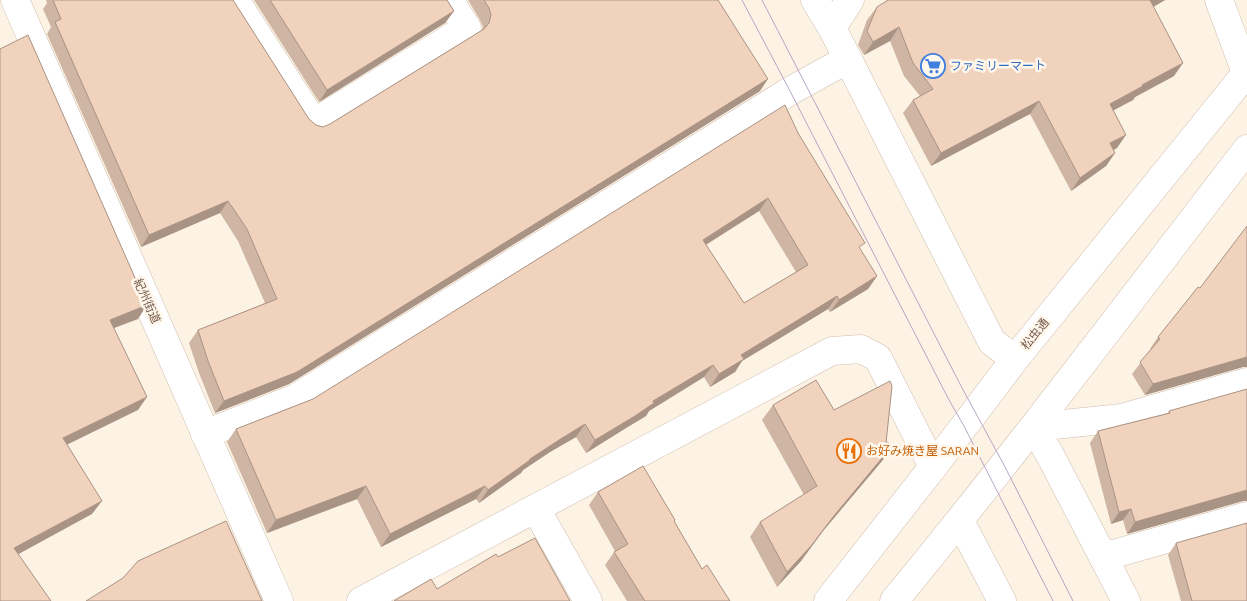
<svg xmlns="http://www.w3.org/2000/svg" width="1247" height="601" font-family="Ubuntu,'Noto Sans JP',sans-serif">
<style>
.lines{fill:none;stroke-linecap:round;stroke-linejoin:round}
.street-casing{stroke:#d0bdae;stroke-width:29}
.secondary-casing{stroke:#d3bdac;stroke-width:29}
.street{stroke:#fff;stroke-width:28}
.secondary{stroke:#fff;stroke-width:28}
.tram{stroke:#b6a4c6;stroke-width:1}
.wall{fill:#cfb5a3;fill-rule:evenodd}
.shaded-wall{fill:#a99384}
.building{fill:#f1d2bd;stroke:#a99384;fill-rule:evenodd}
.labels{text-anchor:middle;stroke-width:5;stroke-linejoin:round;paint-order:stroke}
.shop-label{font-size:12px;fill:#366cbe;stroke:#fff7ec;text-anchor:start}
.street-label{font-size:12px;fill:#75594a;stroke:#fff7ec}
.food-label{font-size:12px;fill:#c56008;stroke:#fff7ec;text-anchor:start}
</style>
<rect width="100%" height="100%" fill="#fcf3e5"/>
<g class="lines">
<defs>
<g id="street">
<polyline points="15,0 279,601"/>
<polyline points="235,0 314,123 467,28 449,0"/>
<polyline points="815,0 832,28 992,342 1015,359"/>
<polyline points="205,434 296,398 790,91 848,59"/>
<polyline points="536,509 588,601"/>
<polyline points="960,521 1002,601"/>
<polyline points="1103,557 1247,516"/>
<polyline points="1126,601 1050,455 1034,427 1122,418 1247,382"/>
</g>
<g id="secondary">
<polyline points="1219,0 1246,73 1247,72"/>
<polyline points="832,28 850,0"/>
<polyline points="361,601 832,351 861,349 878,358 933,467"/>
<polyline points="828,601 933,467 1015,359 1247,72"/>
<path d="M894 601C1016 453 1130 301 1247 149"/>
</g>
</defs>
<use href="#street" class="street-casing"/>
<use href="#secondary" class="secondary-casing"/>
<use href="#street" class="street"/>
<use href="#secondary" class="secondary"/>
<g class="tram">
<polyline points="742,0 790,91 949,400 964,426 1053,601"/>
<polyline points="762,0 961,386 1004,465 1073,601"/>
</g>
</g>
<g class="wall">
<polygon points="46,0 233,0 309,119 316,125 323,127 330,124 482,30 483,27 480,20 468,0 718,0 760,91 289,384 215,413 199,373 189,343 198,330 265,303 238,241 220,213 141,247 47,34 51,27 43,9 47,3"/>
<polygon points="254,0 447,0 454,11 445,23 319,102"/>
<polygon points="888,0 1165,0 1153,7 1174,76 1135,97 1133,100 1113,110 1117,148 1114,150 1115,153 1106,166 1071,191 1030,114 931,166 903,113 913,100 920,96 904,76 890,41 864,55 858,45 867,20 877,7"/>
<path d="M798 133 860 250 877 276 868 289 830 312 828 309 742 361 735 372 710 387 704 377 649 411 646 416 626 428 586 453 576 437 550 452 523 470 521 473 479 503 476 499 381 547 357 499 267 533 227 442 236 429 313 399ZM759 211 796 272 744 303 706 245Z"/>
<polygon points="1158,337 1243,367 1145,395 1132,374 1151,349 1150,349"/>
<polygon points="773,405 834,410 892,446 882,461 823,531 801,561 777,587 750,537 760,522 804,495 762,420"/>
<polygon points="1169,411 1243,501 1127,534 1123,520 1111,524 1090,443 1098,431 1168,413"/>
<polygon points="598,492 674,521 702,569 730,601 627,601 605,565 615,551 589,505"/>
<polygon points="1176,543 1247,601 1181,601 1168,555"/>
</g>
<g class="shaded-wall">
<polygon points="1151,0 1165,0 1141,14"/>
<polygon points="454,11 445,23 319,102 327,90"/>
<polygon points="899,27 890,41 864,55 873,42"/>
<polygon points="1183,63 1174,76 1135,97 1133,100 1101,117 1110,104 1142,85"/>
<polygon points="768,79 760,91 289,384 215,413 224,401"/>
<polygon points="1039,101 1030,114 931,166 941,153"/>
<polygon points="1126,135 1117,148 1101,156 1110,143"/>
<polygon points="1115,153 1106,166 1071,191 1080,178"/>
<polygon points="768,198 759,211 694,252 703,240"/>
<polygon points="228,201 220,213 141,247 149,235"/>
<polygon points="877,276 868,289 830,312 839,300"/>
<polygon points="837,296 828,309 742,361 735,372 710,387 719,374 741,355"/>
<polygon points="147,305 138,319 101,333 110,320"/>
<polygon points="1247,357 1247,367 1243,367 1145,395 1153,384"/>
<polygon points="713,365 704,377 649,411 646,416 626,428 586,453 595,440 653,401"/>
<polygon points="147,397 138,410 54,451 63,438"/>
<polygon points="585,424 576,437 550,452 523,470 521,473 479,503 488,490 530,459 559,440"/>
<polygon points="892,446 882,461 823,531 801,561 777,587 787,572"/>
<polygon points="366,486 357,499 267,533 276,520"/>
<polygon points="485,486 476,499 381,547 390,534"/>
<polygon points="1247,490 1247,501 1243,501 1127,534 1135,522"/>
<polygon points="102,501 92,514 4,562 14,548"/>
<polygon points="1131,509 1123,520 1111,524 1119,512"/>
</g>
<g class="building">
<polygon points="53,0 233,0 309,119 316,125 323,127 330,124 484,29 489,23 491,15 489,8 484,0 718,0 768,79 297,372 224,401 208,361 198,330 277,299 247,229 228,201 149,235 55,22 61,19"/>
<polygon points="270,0 447,0 454,11 327,90"/>
<polygon points="888,0 1151,0 1150,0 1183,63 1142,85 1143,86 1110,104 1126,135 1110,143 1115,153 1080,178 1039,101 941,153 913,100 933,89 913,63 899,27 873,42 867,31 877,7"/>
<polygon points="28,35 147,305 110,320 147,397 63,438 102,501 14,548 51,601 0,601 0,49"/>
<path d="M785 105 798 133 865 243 859 247 877 276 839 300 837 296 741 355 744 359 719 374 713 365 653 401 654 403 635 416 595 440 585 424 559 440 530 459V460L488 490 485 486 390 534 366 486 276 520 236 429 313 399ZM768 198 808 265 744 303 703 240Z"/>
<polygon points="1247,226 1247,357 1153,384 1140,362 1160,339 1158,337 1198,287 1200,288"/>
<polygon points="816,380 834,410 890,381 892,386 886,443 888,442 892,446 833,517 811,546 787,572 760,522 817,486 773,405"/>
<polygon points="1247,389 1247,490 1135,522 1131,509 1119,512 1098,431 1170,413 1169,411"/>
<polygon points="643,466 675,520 674,521 702,569 707,565 730,601 645,601 614,552 628,544 598,492"/>
<polygon points="226,521 262,601 86,601 123,578 138,561"/>
<polygon points="1247,523 1247,601 1192,601 1176,543"/>
<polygon points="535,538 570,601 394,601 431,579 437,589 496,554 498,557"/>
</g>
<defs>
<symbol id="supermarket-ring" viewBox="-11 -11 22 22"><circle r="9.5" fill="#fff7ec" stroke="#3f7fe0" stroke-width="1.5"/><path d="M-6-5.5h2.5l.6 2H6L4.5 2H-2.5L-4.4-4H-6ZM-1.5 3.2a1.3 1.3 0 1 0 .1 0ZM3 3.2a1.3 1.3 0 1 0 .1 0Z" fill="#3f7fe0"/></symbol>
<symbol id="restaurant-ring" viewBox="-11 -11 22 22"><circle r="9.5" fill="#fff7ec" stroke="#e8710a" stroke-width="1.5"/><path d="M-5-6h1v4h1v-4h1v4h1v-4h1v5L-1.5 .5V6h-2V.5L-5-1ZM5-6V6H3V1.5H1.5Q1.5-4 5-6Z" fill="#e8710a"/></symbol>
</defs>
<g fill-rule="evenodd">
<use href="#supermarket-ring" x="919" y="52" width="28" height="28"/>
<use href="#restaurant-ring" x="835" y="437" width="28" height="28"/>
</g>
<g class="labels">
<g class="shop-label">
<text x="950" y="70">ファミリーマート</text>
</g>
<g class="street-label">
<text transform="translate(147 301) rotate(66)" y="4">紀州街道</text>
<text transform="translate(1035 334) rotate(-51)" y="4">松虫通</text>
</g>
<g class="food-label">
<text x="866" y="455">お好み焼き屋 SARAN</text>
</g>
</g>
</svg>
